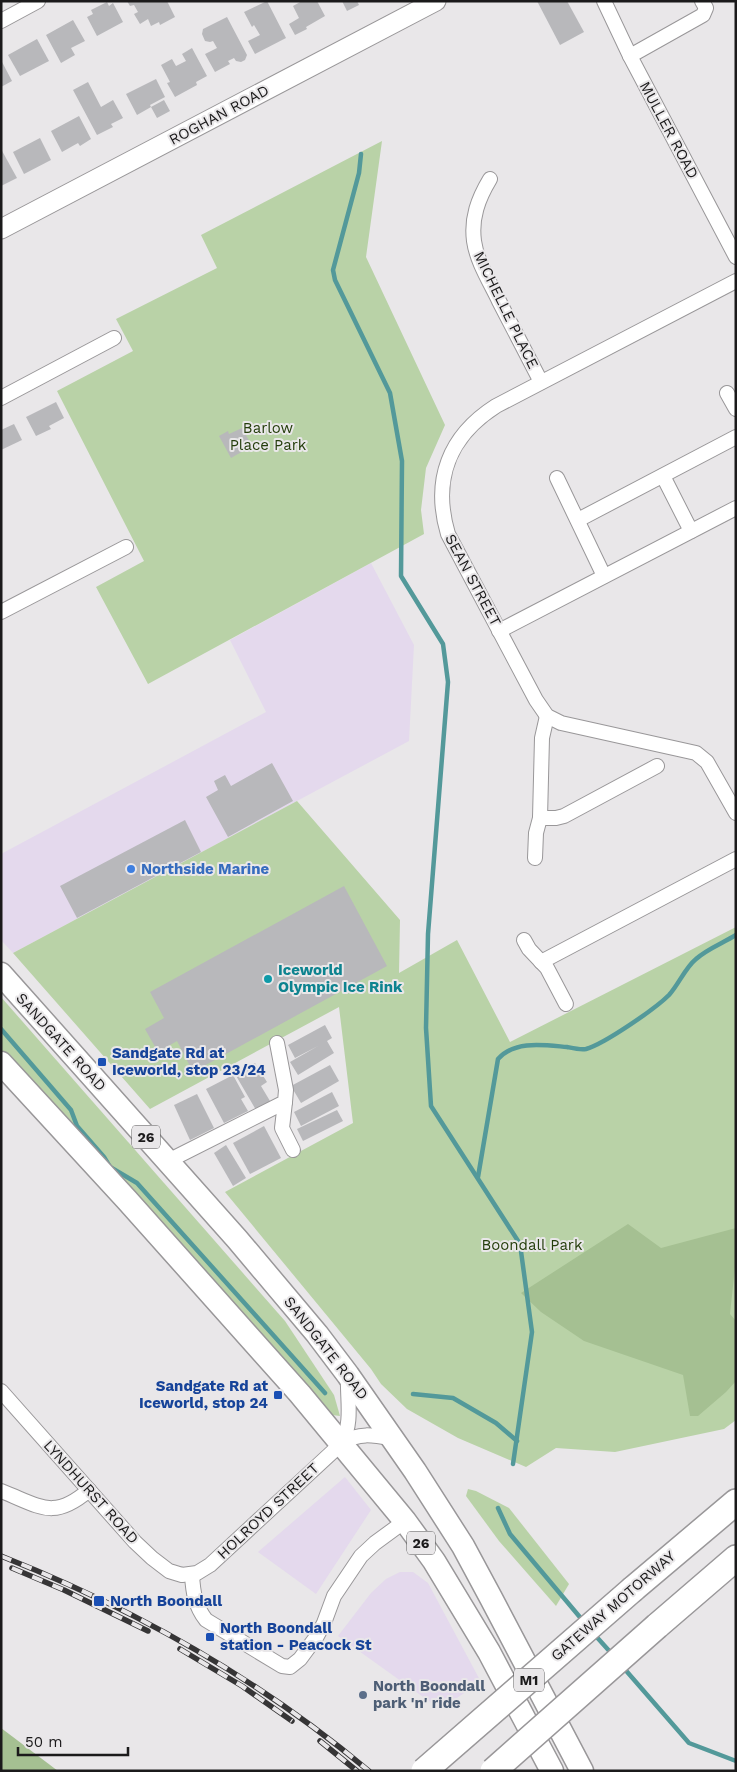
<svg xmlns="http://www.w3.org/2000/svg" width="737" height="1772" font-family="'Work Sans',sans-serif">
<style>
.commercial{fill:#e4d9ed}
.green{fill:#b9d2a7}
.forest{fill:#a5c092}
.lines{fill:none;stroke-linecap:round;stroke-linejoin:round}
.stream{stroke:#53999a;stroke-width:4.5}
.building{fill:#b8b8bb}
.minor-casing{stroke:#999799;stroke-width:16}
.secondary-casing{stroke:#999799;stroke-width:21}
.trunk-casing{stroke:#999799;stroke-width:25}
.motorway-casing{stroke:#999799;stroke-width:28}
.minor{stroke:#fff;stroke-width:14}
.secondary{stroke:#fff;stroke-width:19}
.trunk{stroke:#fff;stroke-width:22}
.motorway{stroke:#fff;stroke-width:25}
.rail-casing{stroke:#363536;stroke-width:5.5}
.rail{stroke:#e9e7e9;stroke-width:4;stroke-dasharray:11;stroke-linecap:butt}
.motorway-bridge-casing{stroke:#999799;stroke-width:28;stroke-linecap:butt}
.motorway-bridge{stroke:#fff;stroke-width:25}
.shop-dot{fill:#3f7fe0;stroke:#e9e7e9;stroke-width:2}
.culture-dot{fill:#0f9aa8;stroke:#e9e7e9;stroke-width:2}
.transit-dot{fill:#1a4fb4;stroke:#e9e7e9;stroke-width:2}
.service-dot{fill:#5c6f8a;stroke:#e9e7e9;stroke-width:2}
.labels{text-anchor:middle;stroke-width:4;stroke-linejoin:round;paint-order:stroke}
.shield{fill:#e9e7e9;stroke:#595859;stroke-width:1}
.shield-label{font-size:14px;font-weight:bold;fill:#1b1a1b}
.street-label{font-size:15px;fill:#1b1a1b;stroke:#e9e7e9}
.park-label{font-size:15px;fill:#253e0c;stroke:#e9e7e9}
.shop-label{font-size:15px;font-weight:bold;fill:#366cbe;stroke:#e9e7e9;text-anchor:start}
.culture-label{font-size:15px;font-weight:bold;fill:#0d838f;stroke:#e9e7e9;text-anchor:start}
.transit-label{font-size:15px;font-weight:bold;fill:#164399;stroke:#e9e7e9;text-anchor:start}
.service-label{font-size:15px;font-weight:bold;fill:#4e5e75;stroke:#e9e7e9;text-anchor:start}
</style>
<rect width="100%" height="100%" fill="#e9e7e9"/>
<g class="commercial">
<polygon points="371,563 414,645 409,741 13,953 1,940 1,854 266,712 230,640"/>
<polygon points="345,1477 371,1510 316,1594 258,1552"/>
<polygon points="400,1572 413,1572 428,1583 481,1682 440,1709 338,1636 371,1593 386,1579"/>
</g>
<g class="green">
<polygon points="382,141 366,257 445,425 426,468 421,510 424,534 148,684 96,587 144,561 57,391 133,351 116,319 217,268 201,235"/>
<polygon points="297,801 400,920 399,973 457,940 510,1042 736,927 736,1420 724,1429 615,1452 556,1448 526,1467 458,1438 407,1409 381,1384 371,1369 225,1192 353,1123 339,1007 150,1109 13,953"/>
<polygon points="1,997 285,1321 334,1395 340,1416 332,1415 1,1051"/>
<polygon points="468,1489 476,1491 509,1508 569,1584 556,1606 499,1541 466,1496"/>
</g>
<g class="forest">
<polygon points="628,1224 661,1248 736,1228 736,1258 730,1314 736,1321 736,1381 726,1392 698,1416 690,1416 683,1375 584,1341 541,1312 521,1293"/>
<polygon points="1,1728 9,1734 58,1771 1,1771"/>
</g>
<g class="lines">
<g class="stream">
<polyline points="361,154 359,173 333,270 335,280 390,393 402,461 401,576 443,644 448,682 428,934 426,1028 431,1106 520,1244 532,1332 513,1464"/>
<polyline points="1,1029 71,1110 77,1126 104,1157 110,1167 137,1183 325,1393"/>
<path d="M478 1177 498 1059C515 1040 544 1045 567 1047 572 1048 580 1050 586 1049 604 1044 655 1009 669 995 679 984 685 968 696 959 707 949 723 943 736 935"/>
<polyline points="413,1394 453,1398 496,1423 517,1441"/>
<polyline points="498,1508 510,1534 584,1622"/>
<polyline points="594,1634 612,1654"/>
<polyline points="622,1666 689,1743 736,1761"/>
</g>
</g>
<g class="building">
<polygon points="127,1 167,1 175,17 160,25 159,22 151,26 148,19 140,24 134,14 138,12 134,5 130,6"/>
<polygon points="267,1 286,38 255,54 248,41 260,35 254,25 252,27 244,12"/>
<polygon points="302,1 317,1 325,16 306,27 307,29 295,35 289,24 299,18 293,6"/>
<polygon points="342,1 357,1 359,5 347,11"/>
<polygon points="537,1 567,1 584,32 560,45"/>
<polygon points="107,2 109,6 113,3 123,22 97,36 87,17 93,14 91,10"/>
<polygon points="227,17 247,55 245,60 241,62 236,61 234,58 228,61 230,64 215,72 205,54 217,48 213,41 210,42 205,41 202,34 203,29"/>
<polygon points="73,20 85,41 71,48 75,55 61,63 46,35"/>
<polygon points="37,39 49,61 20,76 8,55"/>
<polygon points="192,48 207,76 196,82 197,85 175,97 167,83 170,82 161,65 172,59 176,66 186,61 182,54"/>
<polygon points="1,60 12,81 1,87"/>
<polygon points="156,79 165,97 150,105 151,107 164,100 170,111 157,118 151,107 137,115 126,94"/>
<polygon points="88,82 101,107 113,100 123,118 111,124 113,127 97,135 73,90"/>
<polygon points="79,116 91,139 80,146 78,143 62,152 51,131"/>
<polygon points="40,138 51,160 24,174 13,152"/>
<polygon points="1,149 17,178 1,186"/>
<polygon points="56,402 64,418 49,426 51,429 36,436 26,417"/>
<polygon points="14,424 22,440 1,450 1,430"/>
<polygon points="242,428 252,446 231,458 219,436 228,431 229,434"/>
<polygon points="272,763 293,801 228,837 206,797 218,790 214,781 225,775 231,786"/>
<polygon points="185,820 201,852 77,918 60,886"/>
<polygon points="344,886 387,966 193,1072 177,1041 158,1052 145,1029 164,1018 150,992"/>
<polygon points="325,1025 332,1038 327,1041 334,1053 298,1075 290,1062 318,1046 295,1058 288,1045"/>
<polygon points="255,1063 267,1082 261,1086 270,1101 256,1110 235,1074"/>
<polygon points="330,1065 339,1081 301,1103 291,1086"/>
<polygon points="233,1075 245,1097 241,1099 248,1111 224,1123 206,1089"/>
<polygon points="332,1092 339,1106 301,1126 294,1112"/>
<polygon points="197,1094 214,1128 190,1140 174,1105"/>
<polygon points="337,1110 343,1121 303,1141 297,1129"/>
<polygon points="264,1126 281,1158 250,1174 233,1143"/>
<polygon points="226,1145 246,1178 233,1186 214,1153"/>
</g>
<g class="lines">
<defs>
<g id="minor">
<polyline points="604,1 630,56 736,257"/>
<polyline points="1,21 38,1"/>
<polyline points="630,56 703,15 706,8 702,1"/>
<path d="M490 179C478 199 471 218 474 241 477 262 490 282 499 301 513 328 527 355 541 382"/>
<path d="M736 281 496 406C449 436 432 480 448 534L536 700 547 716 561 723 696 753 707 762 736 813"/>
<polyline points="727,393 736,409"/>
<polyline points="1,398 114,338"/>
<polyline points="663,476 691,531"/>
<polyline points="557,478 604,576"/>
<polyline points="578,520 736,437"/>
<polyline points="1,612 126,547"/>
<polyline points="499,631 736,508"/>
<polyline points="540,818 556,818 564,816 657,766"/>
<polyline points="535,858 536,833 540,818 542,738 547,716"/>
<polyline points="524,940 529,949 547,968 566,1004"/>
<polyline points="541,962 736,859"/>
<polyline points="285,1102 282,1128 293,1150"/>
<polyline points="168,1161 285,1102 286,1090 277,1043"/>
<path d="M1 1391 135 1542 152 1558 169 1571 182 1575 197 1573 210 1565 342 1443C359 1432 373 1435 393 1439"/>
<path d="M342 1443C353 1421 347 1400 348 1376"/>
<path d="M1 1491C40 1506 53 1521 89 1490"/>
<path d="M192 1575C193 1592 195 1606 206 1620L282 1666 290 1667 300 1659 317 1636 324 1623 334 1596 361 1556 375 1543 405 1521"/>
</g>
<polyline id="secondary" points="1,229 436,1"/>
<g id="trunk">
<polyline points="1,974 237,1239 317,1334 348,1375 415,1471 463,1546 491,1598 582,1771"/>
<polyline points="1,1063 127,1200 300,1394 405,1521 434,1561 489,1652 552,1771"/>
</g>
<g id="motorway">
<polyline points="633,1589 736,1502"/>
<polyline points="657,1626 736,1558"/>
</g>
</defs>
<use href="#minor" class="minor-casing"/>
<use href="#secondary" class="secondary-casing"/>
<use href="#trunk" class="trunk-casing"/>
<use href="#motorway" class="motorway-casing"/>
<use href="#minor" class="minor"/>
<use href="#secondary" class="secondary"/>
<use href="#trunk" class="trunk"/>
<use href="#motorway" class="motorway"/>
<defs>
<g id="rail">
<path d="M1 1556C135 1609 259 1679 369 1771"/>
<polyline points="12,1568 64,1590 148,1631"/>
<polyline points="180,1649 242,1686 292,1721"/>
<polyline points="320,1741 357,1771"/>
</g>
</defs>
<use href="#rail" class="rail-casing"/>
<use href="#rail" class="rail"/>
<defs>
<g id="motorway-bridge">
<polyline points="424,1771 633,1589"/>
<polyline points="493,1771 657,1626"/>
</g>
</defs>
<use href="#motorway-bridge" class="motorway-bridge-casing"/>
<use href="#motorway-bridge" class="motorway-bridge"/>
</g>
<circle class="shop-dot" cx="131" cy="869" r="5"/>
<circle class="culture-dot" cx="268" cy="979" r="5"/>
<g class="transit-dot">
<rect x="97" y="1057" width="10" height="10" rx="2.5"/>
<rect x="273" y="1390" width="10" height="10" rx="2.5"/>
<rect x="93" y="1595" width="12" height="12" rx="2.5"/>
<rect x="205" y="1632" width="10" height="10" rx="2.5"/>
</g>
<circle class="service-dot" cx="363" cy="1695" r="5"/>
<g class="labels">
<g class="shield">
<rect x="132" y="1125.5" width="28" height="23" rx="4"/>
<rect x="407" y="1531.5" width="28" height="23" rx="4"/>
<rect x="514" y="1668.5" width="30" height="23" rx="4"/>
</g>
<g class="shield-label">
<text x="146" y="1142">26</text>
<text x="421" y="1548">26</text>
<text x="529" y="1685">M1</text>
</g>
<g class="street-label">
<text transform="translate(219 115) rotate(-28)" y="5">ROGHAN ROAD</text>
<text transform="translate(669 130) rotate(62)" y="5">MULLER ROAD</text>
<text transform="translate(506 310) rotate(64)" y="5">MICHELLE PLACE</text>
<text transform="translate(473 580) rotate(62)" y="5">SEAN STREET</text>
<text transform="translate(61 1042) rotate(48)" y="5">SANDGATE ROAD</text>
<text transform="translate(326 1348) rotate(52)" y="5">SANDGATE ROAD</text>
<text transform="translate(91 1492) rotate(48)" y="5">LYNDHURST ROAD</text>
<text transform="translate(268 1511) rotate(-43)" y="5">HOLROYD STREET</text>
<text transform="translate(613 1606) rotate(-41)" y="5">GATEWAY MOTORWAY</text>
</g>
<g class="park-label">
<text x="268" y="433">Barlow<tspan x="268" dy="17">Place Park</tspan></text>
<text x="532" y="1250">Boondall Park</text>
</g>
<g class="shop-label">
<text x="141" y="874">Northside Marine</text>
</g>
<g class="culture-label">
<text x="278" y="975">Iceworld<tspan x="278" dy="17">Olympic Ice Rink</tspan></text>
</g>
<g class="transit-label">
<text x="112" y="1058">Sandgate Rd at<tspan x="112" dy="17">Iceworld, stop 23/24</tspan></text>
<text x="268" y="1391" text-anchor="end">Sandgate Rd at<tspan x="268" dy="17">Iceworld, stop 24</tspan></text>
<text x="110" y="1606">North Boondall</text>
<text x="220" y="1633">North Boondall<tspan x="220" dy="17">station - Peacock St</tspan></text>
</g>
<g class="service-label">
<text x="373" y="1691">North Boondall<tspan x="373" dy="17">park 'n' ride</tspan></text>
</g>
</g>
<rect width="737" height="1772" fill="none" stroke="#1b1a1b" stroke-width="5"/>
<path d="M18 1747v8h110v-8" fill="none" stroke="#1b1a1b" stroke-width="2.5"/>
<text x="25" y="1747" font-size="15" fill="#1b1a1b" stroke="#e9e7e9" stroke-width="4" paint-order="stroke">50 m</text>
</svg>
